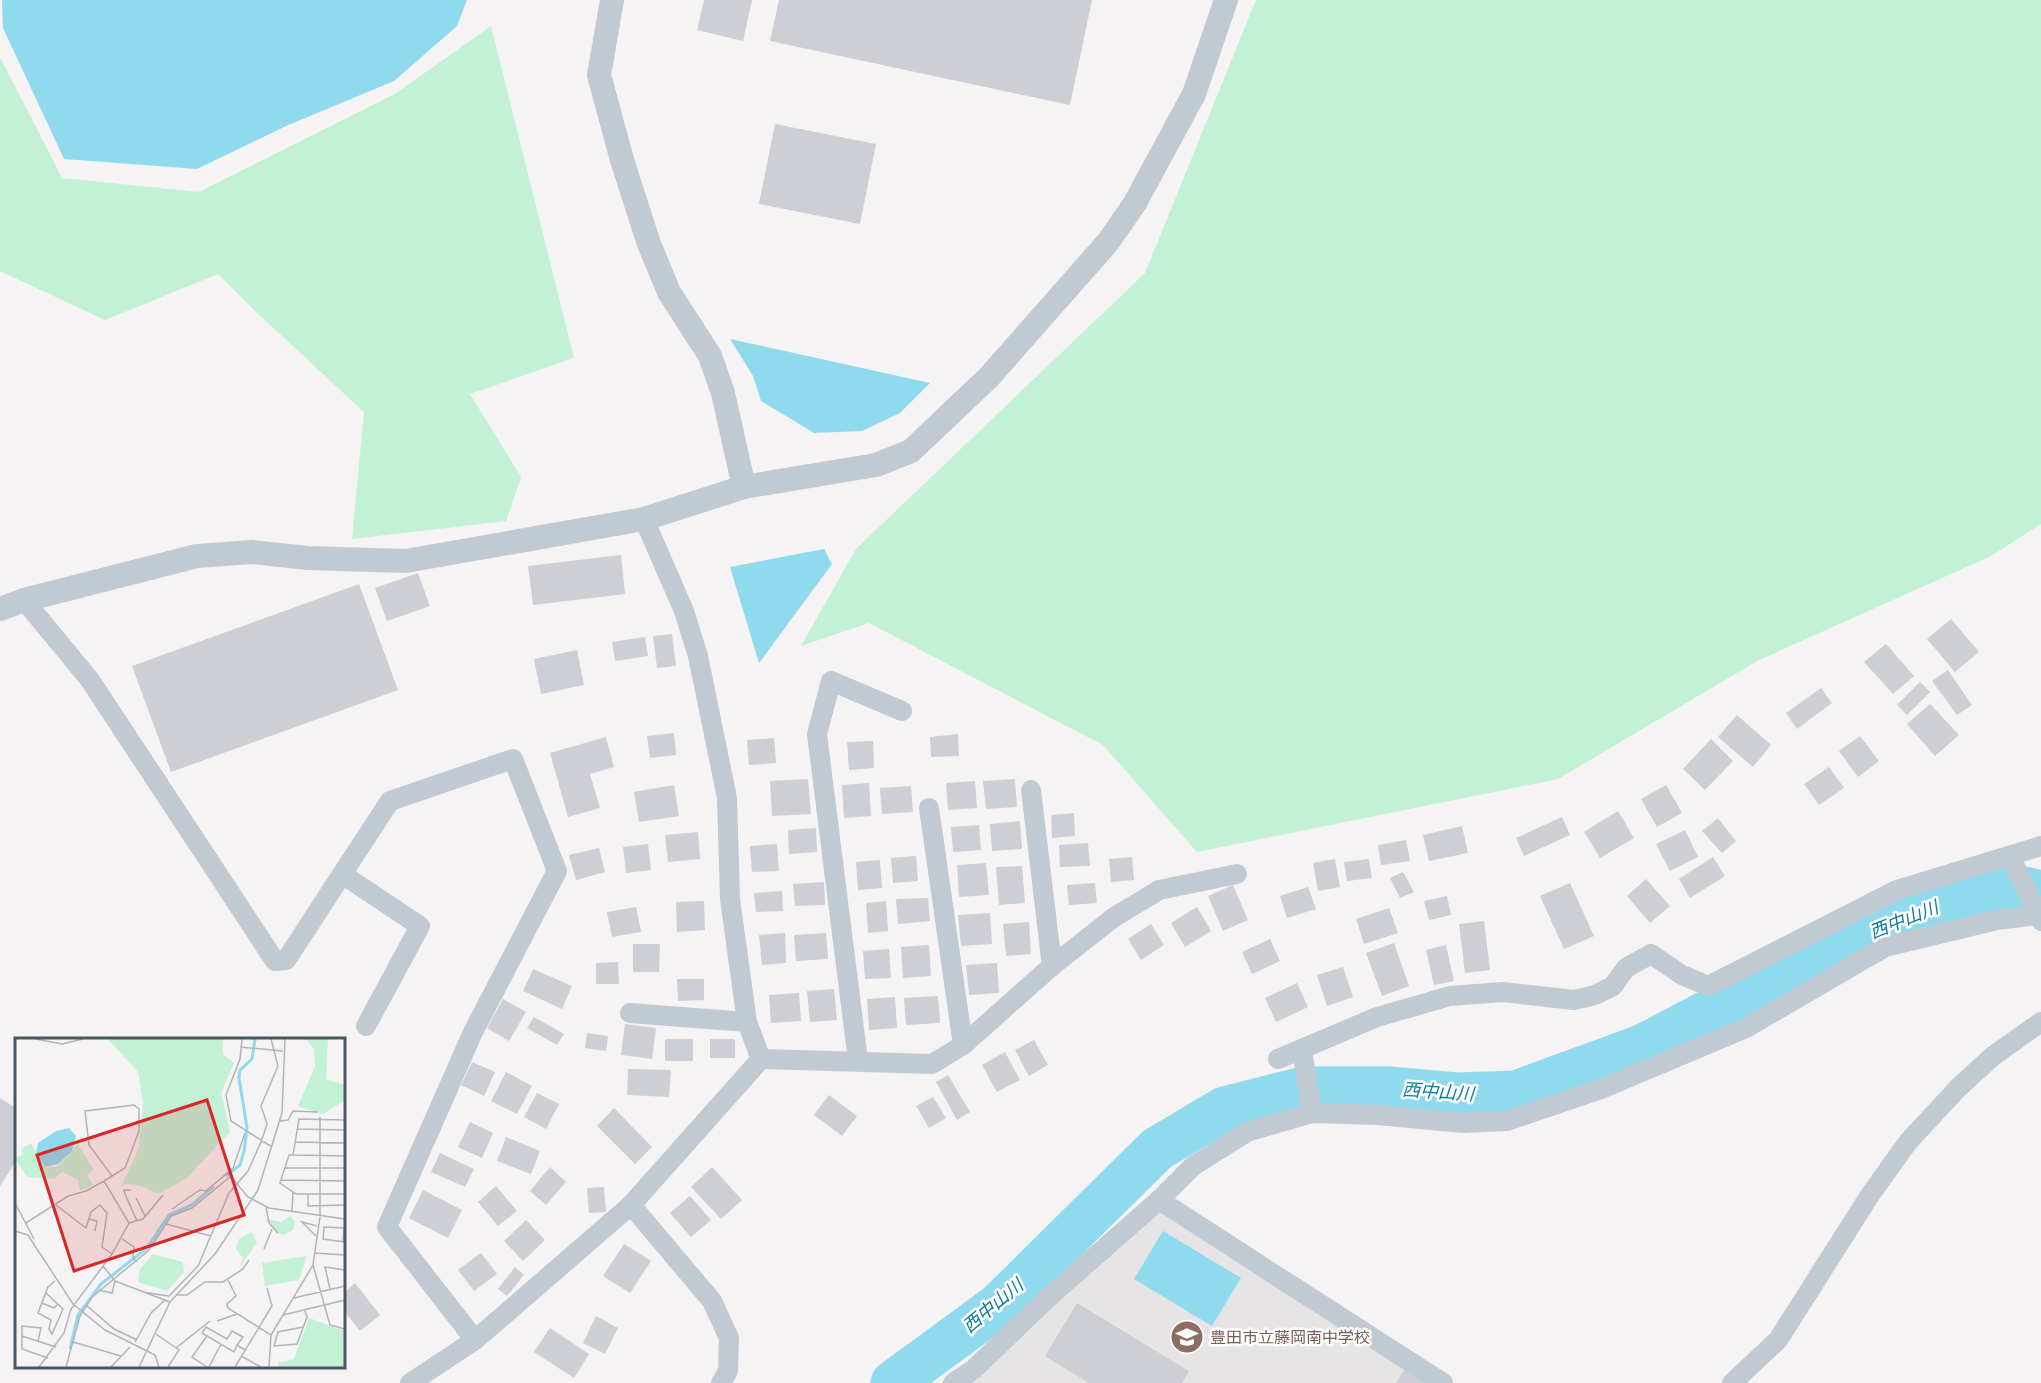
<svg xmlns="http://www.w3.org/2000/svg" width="2041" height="1383" font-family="'PT Sans','Noto Sans JP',sans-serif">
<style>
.education{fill:#e6e4e5}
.green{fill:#c3f1d5}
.water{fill:#90daee}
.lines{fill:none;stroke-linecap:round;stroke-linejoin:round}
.river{stroke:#90daee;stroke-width:45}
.building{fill:#cdcfd5}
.minor{stroke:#c1cad2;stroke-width:20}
.tertiary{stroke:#c1cad2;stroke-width:24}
.labels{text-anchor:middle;stroke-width:5;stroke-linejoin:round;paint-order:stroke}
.education-label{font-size:16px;fill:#785e54;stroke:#fff;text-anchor:start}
.water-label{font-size:18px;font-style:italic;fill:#0c7c9b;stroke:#fff}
.inset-river{fill:none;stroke:#90daee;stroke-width:3}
.inset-road{fill:none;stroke:#b1b4b9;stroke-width:1.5}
.view{fill:#d62828;fill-opacity:0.15;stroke:#d62828;stroke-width:3}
.inset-edge{fill:none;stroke:#4a5661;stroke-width:3}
</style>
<rect width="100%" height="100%" fill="#f5f3f3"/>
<polygon class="education" points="1160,1213 1429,1383 968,1383 1058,1297"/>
<g class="green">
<polygon points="1256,0 2041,0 2041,524 1991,556 1757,661 1558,779 1197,852 1103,745 869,623 801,646 856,549 1145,273"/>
<polygon points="491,26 574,358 470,394 521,477 506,521 352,539 364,412 255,311 218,274 105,320 0,271 0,57 62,178 199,192 395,94"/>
</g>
<g class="water">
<polygon points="2,0 467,0 457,26 394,81 286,126 197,169 64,159 3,28"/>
<polygon points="730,339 930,383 900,413 862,431 814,433 761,401 753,376"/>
<polygon points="824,549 832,564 759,663 730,567"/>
<polygon points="1163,1231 1241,1278 1212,1326 1134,1279"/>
</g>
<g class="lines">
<polyline class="river" points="893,1383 998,1306 1157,1149 1224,1109 1304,1089 1389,1089 1457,1095 1516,1093 1644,1046 1815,956 1948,902 2008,885 2041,893"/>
</g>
<g class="building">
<polygon points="704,0 752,0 743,41 697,30"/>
<polygon points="779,0 1092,0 1070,105 770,41"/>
<polygon points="775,124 876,144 860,224 759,204"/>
<polygon points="621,555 625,594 533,605 528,566"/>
<polygon points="418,573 430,606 387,621 375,588"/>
<polygon points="359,584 398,690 171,772 132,666"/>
<polygon points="1951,619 1979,652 1955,672 1927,639"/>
<polygon points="672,634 676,666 657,668 653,636"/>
<polygon points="645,637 648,656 615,661 612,642"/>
<polygon points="1886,644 1914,676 1893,694 1864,662"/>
<polygon points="577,650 584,685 541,694 534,659"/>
<polygon points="1948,670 1972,705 1957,715 1932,681"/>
<polygon points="1920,682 1930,692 1907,715 1897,705"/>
<polygon points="1821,688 1832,703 1797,729 1786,713"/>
<polygon points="1930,704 1959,735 1935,756 1907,724"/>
<polygon points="1737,715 1771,745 1753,767 1718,737"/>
<polygon points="674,733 676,755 650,758 647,736"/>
<polygon points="958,734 959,756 931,757 930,737"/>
<polygon points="1860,736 1879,761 1858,777 1839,751"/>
<polygon points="606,737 614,767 590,774 600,808 568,817 550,753"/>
<polygon points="774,738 776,763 749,765 747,740"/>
<polygon points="1711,739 1733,761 1705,790 1683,769"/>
<polygon points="873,741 874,768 849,770 847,742"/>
<polygon points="1829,767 1844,788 1819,805 1804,784"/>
<polygon points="808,779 811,814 772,816 770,781"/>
<polygon points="1015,779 1017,807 986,809 983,781"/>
<polygon points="975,781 977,808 948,810 946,783"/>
<polygon points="869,783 871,816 844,818 842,785"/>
<polygon points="674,785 679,816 639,822 634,792"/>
<polygon points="1666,785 1682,813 1657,827 1641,799"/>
<polygon points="911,786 913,812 882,814 880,788"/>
<polygon points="1618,811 1634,838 1600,858 1584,832"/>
<polygon points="1074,813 1075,836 1052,838 1051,815"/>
<polygon points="1562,817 1570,835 1524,856 1516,838"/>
<polygon points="1718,818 1736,841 1722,853 1702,831"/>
<polygon points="1020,821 1022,849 992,851 990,824"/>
<polygon points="979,825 981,850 953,852 951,827"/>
<polygon points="1462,826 1468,853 1429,861 1423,835"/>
<polygon points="816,828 817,852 789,854 788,830"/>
<polygon points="1685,830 1698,857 1670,871 1656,844"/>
<polygon points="698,832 700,859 668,862 665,835"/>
<polygon points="1406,840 1410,861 1381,865 1378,845"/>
<polygon points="1088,843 1090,866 1060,867 1059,845"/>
<polygon points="648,844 651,870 626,873 623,847"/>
<polygon points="777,844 779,871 752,872 750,846"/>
<polygon points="599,848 605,872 576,880 569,855"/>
<polygon points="916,856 918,881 893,883 891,858"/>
<polygon points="1132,857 1134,880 1111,882 1109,859"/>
<polygon points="1713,857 1725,876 1690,898 1679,879"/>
<polygon points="1335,859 1340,887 1318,891 1313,863"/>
<polygon points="1369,859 1372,878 1347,881 1344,862"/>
<polygon points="880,860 882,888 858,890 856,862"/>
<polygon points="986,863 989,895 959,897 957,865"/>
<polygon points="1022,866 1025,903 999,905 996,867"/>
<polygon points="1403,872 1414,892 1400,898 1390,878"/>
<polygon points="1646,879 1670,906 1650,923 1627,896"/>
<polygon points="824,882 825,905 795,906 793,884"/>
<polygon points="1095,883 1097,903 1069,905 1067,885"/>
<polygon points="1570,883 1594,936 1564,949 1540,896"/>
<polygon points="1233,885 1248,920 1223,931 1208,896"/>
<polygon points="1308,887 1316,909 1287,918 1280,896"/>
<polygon points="782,891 783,911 756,912 754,893"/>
<polygon points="1447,896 1451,915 1429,920 1424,901"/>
<polygon points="928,898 930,921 898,924 896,899"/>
<polygon points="704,901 705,930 677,932 676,902"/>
<polygon points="886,901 888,931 868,933 866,903"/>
<polygon points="636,907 641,932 612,937 607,912"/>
<polygon points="1197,907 1211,931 1185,947 1171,923"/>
<polygon points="1389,908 1398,933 1364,944 1356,919"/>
<polygon points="990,913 992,944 961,946 958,915"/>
<polygon points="1484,921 1490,970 1465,973 1459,924"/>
<polygon points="1029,922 1031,954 1006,956 1003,924"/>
<polygon points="1151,924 1164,945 1141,960 1128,939"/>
<polygon points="785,933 786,963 762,965 759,935"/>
<polygon points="826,933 828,959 796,961 794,935"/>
<polygon points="1270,939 1280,961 1252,974 1242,952"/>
<polygon points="1394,943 1409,986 1382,996 1366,953"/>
<polygon points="633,944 660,944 659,972 633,972"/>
<polygon points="929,945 931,976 903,978 901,947"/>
<polygon points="1446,945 1454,981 1434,985 1426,950"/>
<polygon points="889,949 891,978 865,979 863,951"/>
<polygon points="618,962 619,984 596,984 596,963"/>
<polygon points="997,963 999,993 969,995 966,965"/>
<polygon points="1343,967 1353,997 1327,1006 1317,975"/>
<polygon points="533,969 572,986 562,1009 523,991"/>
<polygon points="677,979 704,979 704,1000 678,1001"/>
<polygon points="1297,983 1308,1007 1276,1022 1265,998"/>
<polygon points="834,989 837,1020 810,1022 807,991"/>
<polygon points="799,993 801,1021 771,1023 769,995"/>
<polygon points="938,996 940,1023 906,1025 904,998"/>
<polygon points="895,997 897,1028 869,1030 867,999"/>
<polygon points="503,999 526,1012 509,1041 487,1028"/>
<polygon points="534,1017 564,1034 557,1045 527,1028"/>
<polygon points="625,1024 656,1028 652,1059 621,1055"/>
<polygon points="587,1033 608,1036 606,1051 585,1048"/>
<rect x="665" y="1039" width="28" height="22"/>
<rect x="710" y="1039" width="25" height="19"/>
<polygon points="1034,1040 1048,1065 1029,1076 1015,1050"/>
<polygon points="1005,1052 1020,1080 997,1092 982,1065"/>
<polygon points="472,1062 495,1072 484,1096 461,1085"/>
<polygon points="628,1069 671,1070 669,1097 627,1095"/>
<polygon points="506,1072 532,1086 517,1114 491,1101"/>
<polygon points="948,1075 970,1112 957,1120 936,1082"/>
<polygon points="537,1093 559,1104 546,1129 524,1117"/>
<polygon points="829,1095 857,1116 842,1136 814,1115"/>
<polygon points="933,1097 946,1118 929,1128 916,1106"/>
<polygon points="0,1098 16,1108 16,1161 0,1186"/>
<polygon points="614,1108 652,1147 635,1164 597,1126"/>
<polygon points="470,1122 493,1133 482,1158 458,1147"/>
<polygon points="506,1137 540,1151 531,1174 497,1161"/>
<polygon points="440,1153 474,1169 465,1187 431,1172"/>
<polygon points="550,1167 566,1182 546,1205 530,1191"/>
<polygon points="712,1167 742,1200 721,1219 691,1187"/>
<polygon points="496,1186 517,1211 498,1226 478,1202"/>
<polygon points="604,1187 606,1212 589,1213 587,1188"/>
<polygon points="423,1190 462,1210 448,1238 409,1218"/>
<polygon points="690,1196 711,1220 691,1237 670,1213"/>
<polygon points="526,1220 545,1240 523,1261 504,1241"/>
<polygon points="624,1244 651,1261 630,1293 603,1276"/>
<polygon points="481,1253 497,1274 474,1291 458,1270"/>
<polygon points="515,1267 524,1275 507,1296 498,1289"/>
<polygon points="355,1283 380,1315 360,1331 344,1311 344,1293"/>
<polygon points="1077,1303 1189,1371 1182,1383 1089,1383 1045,1356"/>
<polygon points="596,1316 618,1328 605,1354 583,1343"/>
<polygon points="550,1328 589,1354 574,1378 534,1352"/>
<polygon points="1405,1369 1428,1383 1396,1383"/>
</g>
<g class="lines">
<g class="minor">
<polyline points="24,600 90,680 275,961 286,960 390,801 513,759 557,871 473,1032 387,1227 475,1340"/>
<polyline points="1031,790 1052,966"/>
<polyline points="929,808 963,1045"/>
<polyline points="2010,856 2041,921"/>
<polyline points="342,874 420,926 366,1026"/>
<polyline points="630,1013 747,1022"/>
<polyline points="1302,1050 1312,1113"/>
<polyline points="761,1059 932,1064 963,1045 1052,966 1113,918 1159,890 1237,874"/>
<polyline points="1278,1059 1377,1017 1450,996 1503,992 1574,1000 1595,995 1613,986 1626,968 1651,954 1682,975 1708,986 1897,890 2041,846"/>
<polyline points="858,1061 817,734 831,681 902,711"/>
<polyline points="1159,1200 1443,1383"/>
<polyline points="631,1205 712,1301 729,1338 728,1371 721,1383"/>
<polyline points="410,1383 475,1340 631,1205 761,1059 747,1022 730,899 727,798 698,656 684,611 644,519"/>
<polyline points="953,1383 974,1369 1050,1296 1159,1200 1193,1166 1247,1132 1312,1113 1378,1115 1463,1123 1507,1121 1601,1089 1746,1028 1885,947 1997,920 2038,915"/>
<polyline points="1732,1383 1778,1340 1870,1195 1908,1142 1958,1088 1993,1056 2041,1022"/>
</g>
<g class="tertiary">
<polyline points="612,0 599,75 622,160 649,244 669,292 710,356 723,393 744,487"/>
<polyline points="0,609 24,600 197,556 252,552 308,558 406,561 644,519 744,487 876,465 911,451 989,377 1108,242 1135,203 1194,94 1226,0"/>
</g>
</g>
<defs>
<symbol id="school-disc" viewBox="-11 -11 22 22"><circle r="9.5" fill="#8d6e63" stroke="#fff"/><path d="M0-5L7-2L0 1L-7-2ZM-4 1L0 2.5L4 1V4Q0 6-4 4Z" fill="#fff"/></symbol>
</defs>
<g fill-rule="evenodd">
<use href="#school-disc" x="1168" y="1318" width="38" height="38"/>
</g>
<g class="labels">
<g class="education-label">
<text x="1210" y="1343">豊田市立藤岡南中学校</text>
</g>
<g class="water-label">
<text transform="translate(1904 920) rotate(-22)" y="6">西中山川</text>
<text transform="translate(1438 1092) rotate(4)" y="6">西中山川</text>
<text transform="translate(993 1306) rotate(-40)" y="6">西中山川</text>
</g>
</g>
<g transform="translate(15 1038)">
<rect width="330" height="330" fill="#f5f3f3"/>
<path d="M93 1H208V16L219 25 206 55 215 94 172 140 144 156 125 148 111 146 106 149 124 109 128 65 123 34ZM291 1H313L311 41 330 47V62L308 76 283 68 300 29 299 11ZM16 106 32 130 43 128 63 106 79 132 72 137 78 147 65 153 63 142 47 134 39 141 12 139 0 120 8 117 7 110ZM275 178 280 184 278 192 269 197 261 195 251 181 266 184ZM237 194 242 205 225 228 228 220 221 211 224 201ZM138 216 168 224 169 234 152 253 123 244 125 231ZM292 218 284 242 250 248 247 225ZM294 280 330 293V329H264L263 325 279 321Z" fill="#c3f1d5"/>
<path d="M54 90 61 98 57 113 43 126 31 129 21 116 23 105 41 93Z" fill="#90daee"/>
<path class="inset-river" d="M211 138 225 127 229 113 232 90 224 40 225 32 237 21 240 1M55 311 63 277 86 246 132 210 154 177 177 167 199 148"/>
<path class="inset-road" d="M21 1 47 6 68 1M227 1 225 21 211 57 216 83 257 109M225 9 268 13M305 79V179L298 227 315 287 330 291M330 82 284 81 278 117H274L265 145 281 156H330M265 83 273 82 278 73 303 74M283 91 330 92M280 104 330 105M278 117 330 118M270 130H330M212 134 233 159 254 170 330 181M266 142 330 143M116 152H109L110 156 122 183M293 156V168L330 167M121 160 130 178M0 165 19 201M0 166V186M41 167 71 190 76 174 85 167 92 175 87 209 97 216M251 169 254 185 263 195M157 171 185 152 191 153 218 130 230 95M277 173 278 154M74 181 82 183 80 193M11 185 53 158 71 153 89 143 110 130 124 93V71L119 67 70 73 74 107 97 138M114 185 128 181 148 157M151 186 196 198M329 190 309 189 308 201 330 204M0 193 13 197 25 216M301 198 287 184 302 188M107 201 119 209 118 220 122 224M328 203 330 181M249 211 257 191M24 214 58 266 90 292 140 317 144 329M299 215 330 217M88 228 100 243 155 264M213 242 221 258 212 266 213 270 256 297M315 251 310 229 330 232M84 252 97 255 100 243M128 254 153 258M31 255 48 271 37 296 34 291 36 282 23 275 33 249 40 243M162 257H172L190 244H208L228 231 234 222M153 259 183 228 214 155 233 133 246 104 252 86 246 68 263 28 256 1M279 260 330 248M27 265 39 270 43 266M71 267 99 291 122 302M268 277 330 262M202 283 222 276M288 289 263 294 259 308 282 306 292 279 290 273M141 296 164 312 153 329M7 298 41 309M23 303 26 290 7 288V311L33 320M58 304 106 318M120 304 136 275 150 262M222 307 219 314 187 295 191 289 212 301 217 293 228 299 222 307 230 312M161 310 195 283M226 318 246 329M24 329 49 295 56 271 97 216 114 185 89 143M51 329 65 278 77 259 134 212 156 178 177 170 216 138M96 329 115 309M124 329 155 264 200 216 243 152 267 75 270 1M192 329 177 319 192 298M194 329 206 306M220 329 257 268 252 250M254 329 256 297 298 227"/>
<path class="view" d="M192 62 229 177 59 233 22 117Z"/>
<rect width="330" height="330" class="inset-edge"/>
</g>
</svg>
